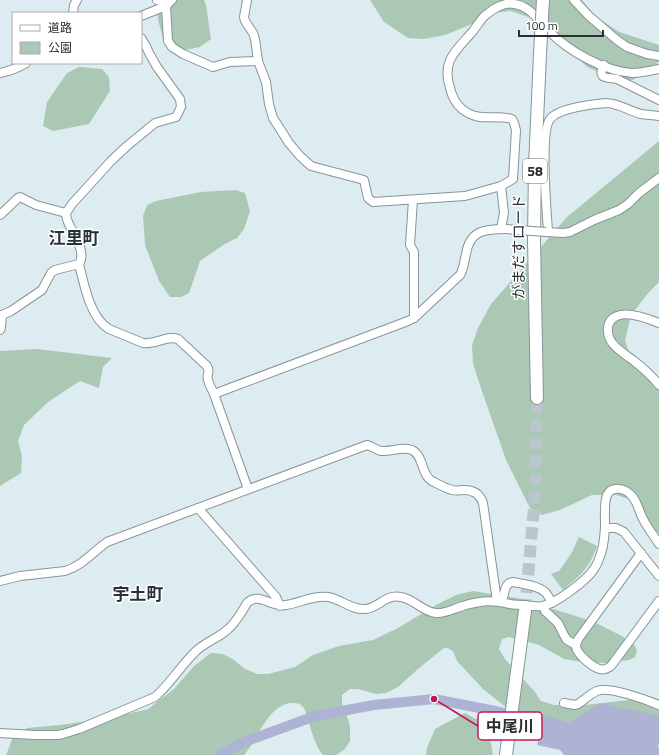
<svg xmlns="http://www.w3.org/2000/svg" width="659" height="755" font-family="'Titillium Web','Noto Sans JP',sans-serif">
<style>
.green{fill:#aac8b4}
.water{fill:#aeb2d3}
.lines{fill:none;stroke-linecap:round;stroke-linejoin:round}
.river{stroke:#aeb2d3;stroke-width:10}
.highway-tunnel{stroke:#b9c6cb;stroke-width:12;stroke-dasharray:12 6;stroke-linecap:butt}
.minor-casing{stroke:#879599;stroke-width:10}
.highway-casing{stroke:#879599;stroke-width:14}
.minor{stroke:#fff;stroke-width:8}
.highway{stroke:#fff;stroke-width:12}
.minor-bridge-casing{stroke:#879599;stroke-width:10;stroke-linecap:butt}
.highway-bridge-casing{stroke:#879599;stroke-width:14;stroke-linecap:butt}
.minor-bridge{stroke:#fff;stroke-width:8}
.highway-bridge{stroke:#fff;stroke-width:12}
.labels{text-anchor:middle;stroke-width:3;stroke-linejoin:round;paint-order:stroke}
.shield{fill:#fff;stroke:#6a6d6f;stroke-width:1}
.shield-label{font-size:14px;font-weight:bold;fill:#2a2f31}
.street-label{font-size:15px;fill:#2a2f31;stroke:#fff}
.quarter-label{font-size:17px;font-weight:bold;fill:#273236;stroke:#fff}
.leader{fill:none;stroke:#c2185b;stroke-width:1.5}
.callout-dot{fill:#c2185b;stroke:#fff;stroke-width:1.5}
.callout{fill:#fff;stroke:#c2185b;stroke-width:1.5}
.callout-label{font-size:16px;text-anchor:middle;font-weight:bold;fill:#2a2f31}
</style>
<rect width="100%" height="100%" fill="#ddecf1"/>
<g class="green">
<path d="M158 0H204L206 5 211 39 200 47 181 51 165 45C162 33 154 12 158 0Z"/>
<polygon points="370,0 582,0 595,16 619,32 659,45 659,62 633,80 621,80 603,74 587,67 562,42 534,19 511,11 494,13 477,22 445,35 424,39 408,38 384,22"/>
<polygon points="79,67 102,69 109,77 110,91 89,124 53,131 43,126 47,102 67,73"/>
<polygon points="659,141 659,282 649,292 631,315 625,341 634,366 659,389 659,533 652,529 629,499 616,495 592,495 560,510 542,515 530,508 506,460 484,397 473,364 472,345 478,328 491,304 567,217"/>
<polygon points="236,190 245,193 250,211 244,229 237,238 223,245 200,261 189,293 181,297 170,297 159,281 145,245 143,216 147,205 156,201 201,192"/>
<polygon points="37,349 112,358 103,367 99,388 80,381 48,402 24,425 18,441 22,456 21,473 0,486 0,351"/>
<path d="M579 537 597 546C589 569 581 575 563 590L551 574 559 571 571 554Z"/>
<path d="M473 591 517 598 592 621 622 636 635 646 637 651 635 657 629 660 605 663 583 662 564 659 539 645 509 637 502 639 499 649 505 659 535 692 541 701 554 705H567L576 706 629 700 651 699 659 701V745L640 740 604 755H585L562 745 528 725 483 689 457 661 453 651 448 648H444L418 669 398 687 386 693 376 694 358 689H350L342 695V703L350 725V741L344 750 336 755H323C314 745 309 721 304 708L300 704C297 703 293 703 291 703 267 706 258 739 244 755H6L8 750 13 737 27 728 60 725 110 718 148 709 174 689 194 666 211 653 223 654 234 660 245 669 257 674H268L295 667 313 655 339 646 373 640 398 628 436 605 456 595Z"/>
<polygon points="465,713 478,720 490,738 493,755 426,755 427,748 435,729"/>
</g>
<polygon class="water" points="601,703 659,716 659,740 658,746 659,748 659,755 564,755 560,750 537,745 545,715 569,723"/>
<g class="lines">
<polyline class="river" points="220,755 244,742 315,716 374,705 434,699 500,712 542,729 554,732"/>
<polyline class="highway-tunnel" points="525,611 535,496 537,398"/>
<defs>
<g id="minor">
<polyline points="157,0 163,2 166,6 168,41 172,47 183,54 213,67 230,62 258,61"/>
<path d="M247 0 244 17 245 21 253 33 255 39 258 61 266 82 269 104 273 118 289 143 300 156 311 166 364 180 368 198 373 202 465 196 501 186 508 182 513 179 516 130 514 123 512 119C494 114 479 123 462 109 456 104 452 96 450 88 441 60 457 50 473 31 478 25 481 18 487 14 494 8 505 2 514 4 531 6 538 21 549 31 568 51 604 71 632 73 641 73 650 71 659 69"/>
<polyline points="574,0 589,16 617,40 627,47 647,54 659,56"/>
<polyline points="73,13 74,5 77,0"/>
<polyline points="141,16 166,6 172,0"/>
<path d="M141 38 146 46 149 53 157 67 180 99 181 107 176 117 155 123 127 146 111 161 72 204 66 213C66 216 67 219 68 222 73 234 87 252 79 264 84 284 90 318 109 329L143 343C155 345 167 335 178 339L207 366C211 372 206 374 208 380 209 385 212 389 214 394L248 489"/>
<path d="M604 65C596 80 608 77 617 79L659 100"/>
<path d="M0 73C10 71 18 68 26 63"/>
<polyline points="501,186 504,213 501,229"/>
<polyline points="413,200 410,245 414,252 414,318"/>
<polyline points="0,215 18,198 20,197 36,205 66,213"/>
<polyline points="546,232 563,233 570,232 594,220 619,210 628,204 639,193 659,178"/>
<path d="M548 232C547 213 539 129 551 118 560 108 593 104 606 103 618 103 629 111 641 114 647 115 653 115 659 116"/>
<polyline points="0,316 11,311 42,290 51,273 55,270 79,264"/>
<path d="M659 323C649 319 627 311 617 316 612 318 609 321 608 327 606 345 623 352 634 361 643 368 652 376 659 385"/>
<polyline points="0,330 1,328 2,315"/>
<path d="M214 394 408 321 414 318 460 275C464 268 464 262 466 254 470 230 485 229 506 229"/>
<polyline points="198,508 276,597 280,606"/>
<polyline points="605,528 616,528 624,532 659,576"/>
<path d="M641 553 579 638C577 641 576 643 576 647 578 655 596 672 605 669 607 669 609 667 611 666L659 601"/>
<path d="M0 581 20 576 65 571C82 566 93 552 107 542L367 445C372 446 376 450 381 451 391 452 403 446 412 450 424 456 421 475 432 481 438 484 445 488 452 490 456 491 460 490 464 490 474 490 480 494 483 503L497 601"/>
<path d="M501 602C506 594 503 583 513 582 523 584 537 585 545 592 548 595 550 599 552 603"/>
<polyline points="544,606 545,611 558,623 565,637 567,640 576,645"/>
<path d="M564 703 575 705 578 704C584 700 590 694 597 691 609 686 647 700 659 705"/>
<path d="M0 733 34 735H58L63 734 79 729 155 697C170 684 180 667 194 653 203 643 217 639 227 630 236 623 241 613 247 603 259 591 271 608 286 605 300 603 313 595 328 597 341 599 351 610 365 609 379 608 385 594 401 597 414 599 423 612 436 613 445 614 455 608 463 606 468 604 474 603 480 602 491 600 500 602 510 604 515 605 520 605 525 605 531 606 538 607 543 606 557 603 587 580 594 569 599 562 601 554 603 546 604 539 605 532 605 525 605 517 604 502 607 495 612 486 624 488 630 494 638 501 638 510 643 519 647 527 654 536 659 544"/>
</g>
<g id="highway">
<polyline points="537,398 534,240 535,166 540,54"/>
<polyline points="506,755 525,611"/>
</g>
</defs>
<use href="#minor" class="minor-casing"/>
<use href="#highway" class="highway-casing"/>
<use href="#minor" class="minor"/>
<use href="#highway" class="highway"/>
<defs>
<polyline id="minor-bridge" points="506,229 546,232"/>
<polyline id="highway-bridge" points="540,54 543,0"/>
</defs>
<use href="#minor-bridge" class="minor-bridge-casing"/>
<use href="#highway-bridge" class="highway-bridge-casing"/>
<use href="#minor-bridge" class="minor-bridge"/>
<use href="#highway-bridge" class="highway-bridge"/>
</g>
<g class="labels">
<rect class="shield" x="523" y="159" width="24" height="24" rx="3"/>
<g class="shield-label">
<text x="535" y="176">58</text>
</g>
<g class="street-label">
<text transform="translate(519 247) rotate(-90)" y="5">がまだすロード</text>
</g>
<g class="quarter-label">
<text x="74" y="244">江里町</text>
<text x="138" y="600">宇土町</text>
</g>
</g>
<path class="leader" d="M434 699L478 726"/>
<circle class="callout-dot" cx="434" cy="699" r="4"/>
<rect class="callout" x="478" y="712" width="64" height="28" rx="4"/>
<g class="callout-label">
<text x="510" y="732">中尾川</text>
</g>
<rect x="12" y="12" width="130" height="52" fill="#ffffff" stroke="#aaacad"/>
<rect x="20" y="25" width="20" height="6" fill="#ffffff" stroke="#aaacad"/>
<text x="48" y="32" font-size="12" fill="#2a2f31">道路</text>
<rect x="20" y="42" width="20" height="12" fill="#aac8b4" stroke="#aaacad"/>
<text x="48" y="52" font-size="12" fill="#2a2f31">公園</text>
<path d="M519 30v6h84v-6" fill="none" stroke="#2a2f31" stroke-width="2"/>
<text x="525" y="30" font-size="12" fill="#2a2f31" stroke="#ffffff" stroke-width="3" paint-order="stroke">100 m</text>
</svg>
